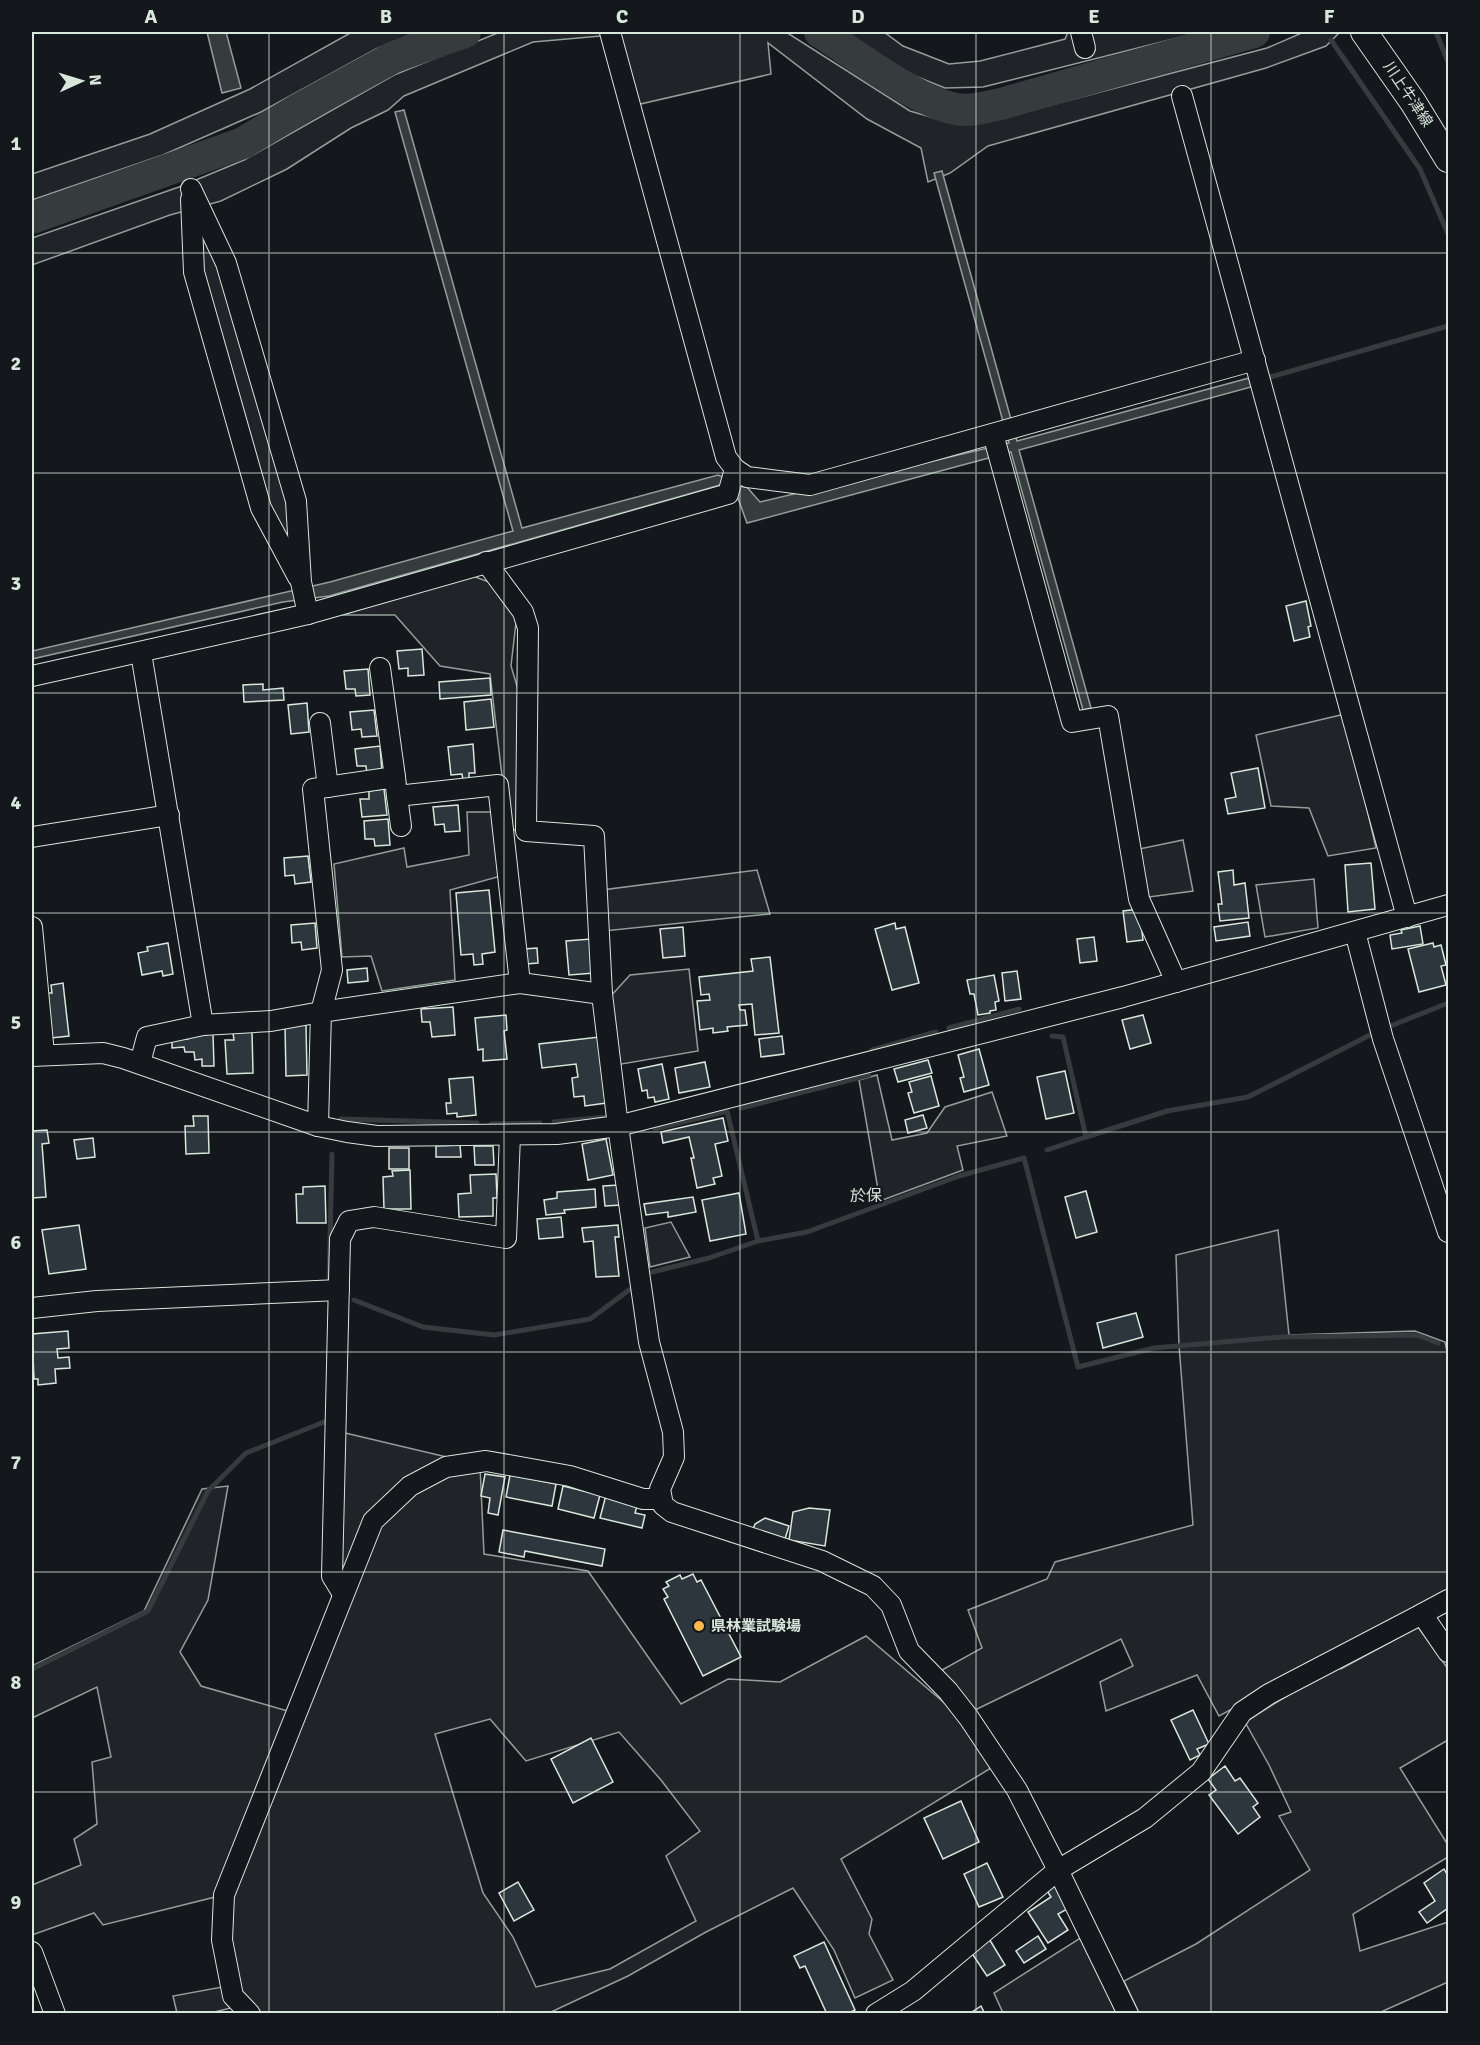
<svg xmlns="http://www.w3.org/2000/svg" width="1480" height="2045" font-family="Signika,'Noto Sans JP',sans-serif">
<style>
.green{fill:#202428;stroke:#939e99;stroke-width:1.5;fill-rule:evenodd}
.water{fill:#363b3e;stroke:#939e99;stroke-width:1.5}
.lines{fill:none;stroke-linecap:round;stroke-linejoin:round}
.stream{stroke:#363b3e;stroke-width:5}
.river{stroke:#363b3e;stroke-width:32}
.building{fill:#2c363c;stroke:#d8e6dc;stroke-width:1.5}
.minor-casing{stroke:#d8e6dc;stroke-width:22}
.major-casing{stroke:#d8e6dc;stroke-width:28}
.minor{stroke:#14181c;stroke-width:20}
.major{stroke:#14181c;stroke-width:26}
.grid{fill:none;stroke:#d8e6dc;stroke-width:1.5;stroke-opacity:0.55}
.poi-dot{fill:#ffb74d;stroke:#14181c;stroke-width:2}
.labels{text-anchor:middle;stroke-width:4.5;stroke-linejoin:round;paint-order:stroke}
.street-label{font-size:15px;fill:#d8e6dc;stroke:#14181c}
.poi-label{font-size:15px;font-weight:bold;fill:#d8e6dc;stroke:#14181c;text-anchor:start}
.neighbourhood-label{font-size:16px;fill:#d8e6dc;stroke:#14181c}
.neatline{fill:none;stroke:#d8e6dc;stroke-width:2}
.grid-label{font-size:20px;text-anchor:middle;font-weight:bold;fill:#d8e6dc}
</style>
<rect width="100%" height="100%" fill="#14181c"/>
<g class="green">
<polygon points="352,32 418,32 376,49 261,112 163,155 32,200 32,174 150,134 250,89"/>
<polygon points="500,32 615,32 601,36 533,42 404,96 388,110 351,128 287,169 221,201 170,215 32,265 32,238 179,187 244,160 394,75"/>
<polygon points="620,32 786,32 910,111 951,123 990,121 1267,48 1304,32 1337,32 1339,33 1326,46 1266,68 988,146 950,173 928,182 921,148 867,119 768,43 771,74 636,105"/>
<polygon points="845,32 884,32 903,46 949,64 980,61 1065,39 1068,32 1201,32 983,87 945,88 895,68"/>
<polygon points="199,216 223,266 291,503 293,548 268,508 201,275"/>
<polygon points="470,575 497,585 517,614 511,666 523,706 519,832 508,827 490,674 440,666 395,615 342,615"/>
<polygon points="1345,714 1376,848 1328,856 1309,808 1271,806 1256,735"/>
<polygon points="467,812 497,812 501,876 450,890 455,980 382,991 371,956 342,957 334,864 404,848 407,867 469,855"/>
<polygon points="1183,840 1193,891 1149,897 1139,849"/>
<polygon points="757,870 770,914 604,931 602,890"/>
<polygon points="1314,879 1318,928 1265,937 1256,885"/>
<polygon points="689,969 698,1051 616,1065 609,998 630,975"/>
<polygon points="877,1075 892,1140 927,1133 945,1107 992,1092 1007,1136 957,1146 963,1170 880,1201 859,1080"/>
<polygon points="671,1222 690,1257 650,1267 645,1228"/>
<polygon points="1278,1230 1289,1335 1415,1331 1445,1342 1448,1356 1448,1591 1336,1650 1341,1669 1418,1627 1448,1669 1448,1740 1400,1768 1448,1845 1448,1857 1353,1914 1360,1951 1448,1922 1448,1982 1383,2011 1383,2013 1139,2013 1124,1981 1196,1944 1310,1870 1279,1816 1291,1812 1269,1765 1245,1722 1290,1694 1283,1682 1219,1716 1197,1675 1106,1711 1100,1682 1133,1666 1121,1639 975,1710 942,1670 982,1648 968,1610 1047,1579 1055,1562 1193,1525 1179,1345 1176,1255"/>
<polygon points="341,1432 451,1458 407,1482 346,1572 339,1570"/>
<path d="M480 1466 484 1554 588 1571 681 1704 728 1679 780 1682 866 1636 955 1712 991 1768 841 1859 872 1919 869 1934 893 1980 855 1998 834 1950 793 1888 706 1932 628 1976 549 2013H256L239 1994 226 1940 228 1899 380 1523 415 1490 447 1473ZM490 1719 526 1761 619 1732 661 1780 700 1831 666 1856 696 1921 610 1969 536 1987 513 1937 483 1893 435 1734Z"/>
<polygon points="228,1486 208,1600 180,1652 201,1686 291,1712 219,1896 103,1925 94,1913 32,1935 32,1885 81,1865 74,1839 97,1824 92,1762 111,1757 97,1687 32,1718 32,1666 144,1611 202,1489"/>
<polygon points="1085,1935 1120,2013 1003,2013 994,1993"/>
<polygon points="222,1987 231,2008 210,2013 177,2013 173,1996"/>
</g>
<g class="water">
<polygon points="207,32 226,32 241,88 222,93"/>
<polygon points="404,110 522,528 718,475 745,485 760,502 1009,443 934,173 942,171 1017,441 1249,378 1251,387 1019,450 1091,708 1083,710 1011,452 747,523 736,493 720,485 329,596 283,602 32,659 32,651 330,582 513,531 395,112"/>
</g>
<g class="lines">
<g class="stream">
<polyline points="1436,32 1448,62"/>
<polyline points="1331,40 1420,169 1448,234"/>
<polyline points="1270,377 1448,326"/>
<polyline points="1388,1027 1448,1003"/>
<polyline points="949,1028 1019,1009"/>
<polyline points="1052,1036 1063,1037 1086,1137 1167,1111 1248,1097 1372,1034"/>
<polyline points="872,1050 936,1032"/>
<polyline points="741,1108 869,1075"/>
<polyline points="341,1119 477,1123"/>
<polyline points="554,1122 606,1117"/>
<polyline points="491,1124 540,1123"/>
<polyline points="655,1129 727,1111 758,1241"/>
<polyline points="1047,1150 1086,1137"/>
<polyline points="652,1272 709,1258 758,1241 807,1232 959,1176 1024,1158 1078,1367 1154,1348 1282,1337 1417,1335 1438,1343"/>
<polyline points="329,1282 332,1154"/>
<polyline points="354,1300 423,1327 494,1335 590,1319 629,1290"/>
<polyline points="32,1669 148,1611 208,1491 246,1453 329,1420"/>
</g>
<g class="river">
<path d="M820 32C855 54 917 102 956 109 971 112 986 107 1001 104L1254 32"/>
<polyline points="32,218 243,143 299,109 394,57 465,32"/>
</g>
</g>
<g class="building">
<polygon points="1306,601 1311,626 1308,627 1310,637 1294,641 1286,606"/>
<polygon points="422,649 424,675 408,676 408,668 399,669 397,651"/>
<polygon points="368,669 370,695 356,696 355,689 346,689 344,671"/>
<polygon points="490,678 491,695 440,699 439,682"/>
<polygon points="263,684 263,690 283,688 284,700 244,702 243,685"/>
<polygon points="491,699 494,727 466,730 464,702"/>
<polygon points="307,703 309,732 291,734 288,705"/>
<polygon points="374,710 377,736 362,737 361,729 352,730 350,712"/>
<polygon points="473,744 475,773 469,773 469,780 463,780 462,774 451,775 448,747"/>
<polygon points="380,746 382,772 367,774 366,766 357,766 355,749"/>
<polygon points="1258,768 1265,808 1228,814 1225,799 1236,797 1231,773"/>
<polygon points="384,789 387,815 362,817 360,799 369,799 369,791"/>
<polygon points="458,805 460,831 445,832 444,824 435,825 433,807"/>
<polygon points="388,819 390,845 375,846 374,839 365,839 364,821"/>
<polygon points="308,856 311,882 295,884 294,875 285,876 284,858"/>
<polygon points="1371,863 1375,909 1348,912 1345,865"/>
<polygon points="1233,870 1234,885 1245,883 1249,918 1220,921 1218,904 1222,904 1218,872"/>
<polygon points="489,890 495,952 482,954 483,964 474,965 473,954 461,955 456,893"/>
<polygon points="1139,909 1143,940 1127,942 1123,911"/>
<polygon points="1248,922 1250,936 1216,941 1214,927"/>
<polygon points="315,923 317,948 302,950 301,942 292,943 291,925"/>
<polygon points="895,923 896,929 905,927 919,983 892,990 875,929"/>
<polygon points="1420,926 1423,944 1392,949 1390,935 1402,933 1401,930"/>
<polygon points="683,927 685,956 663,958 660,929"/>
<polygon points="1094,937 1097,961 1080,963 1077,939"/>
<polygon points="591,939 594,973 569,975 566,941"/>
<polygon points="168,943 173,974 163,976 162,971 142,975 138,953 148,951 147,947"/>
<polygon points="1433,943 1434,947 1441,945 1446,965 1441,966 1446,985 1419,992 1408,949"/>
<polygon points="537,948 538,963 526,964 524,949"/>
<polygon points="770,957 779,1033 755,1035 752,1004 739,1005 740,1010 745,1010 747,1025 727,1027 728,1031 713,1033 713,1028 700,1030 697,1001 710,1000 709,994 701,995 699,977 753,971 751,959"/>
<polygon points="367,968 368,981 348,983 347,970"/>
<polygon points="1017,971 1021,999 1005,1001 1002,973"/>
<polygon points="994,975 999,1001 995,1002 996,1010 990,1011 990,1013 978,1015 974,994 970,994 967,980"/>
<polygon points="63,983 69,1036 51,1038 46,993 52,993 51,985"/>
<polygon points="453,1007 455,1035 432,1037 430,1022 422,1022 421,1009"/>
<polygon points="506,1015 507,1030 504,1031 507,1059 483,1061 483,1049 478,1050 475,1018"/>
<polygon points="1143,1015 1151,1043 1130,1049 1122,1020"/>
<polygon points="306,1025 307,1075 286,1076 285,1026"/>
<polygon points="252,1032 253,1073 227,1074 225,1040 234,1040 233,1033"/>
<polygon points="213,1034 214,1066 202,1066 202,1059 195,1060 194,1052 185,1052 184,1047 172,1048 172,1039 188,1039 188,1035"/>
<polygon points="782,1036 784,1054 761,1057 759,1039"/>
<polygon points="599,1037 606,1103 585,1106 584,1096 574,1097 572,1078 578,1077 576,1064 542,1068 539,1044"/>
<polygon points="979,1049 989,1085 964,1092 960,1078 964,1077 958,1055"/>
<polygon points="928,1060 932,1073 898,1082 894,1069"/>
<polygon points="705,1062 710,1087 679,1093 675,1068"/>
<polygon points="662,1064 669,1099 655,1102 654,1097 648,1098 647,1090 642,1091 638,1069"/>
<polygon points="1065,1071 1074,1113 1046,1119 1037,1077"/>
<polygon points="931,1076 939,1106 914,1113 908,1093 912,1092 909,1082"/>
<polygon points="473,1077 476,1115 457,1117 457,1113 447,1114 446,1103 451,1103 449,1079"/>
<polygon points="923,1115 927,1128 908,1133 905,1120"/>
<polygon points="193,1116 208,1116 209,1153 186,1154 185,1126 194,1126"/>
<polygon points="723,1118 728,1141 715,1144 722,1176 713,1178 715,1184 697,1188 691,1158 694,1158 689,1137 663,1143 661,1132"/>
<polygon points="47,1130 49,1143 42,1144 46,1197 32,1198 32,1131"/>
<polygon points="93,1138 95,1157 77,1159 74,1140"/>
<polygon points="606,1139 613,1175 588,1180 582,1144"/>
<polygon points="460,1145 461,1157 436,1157 436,1146"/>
<polygon points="474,1146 493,1146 494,1165 475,1165"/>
<rect x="389" y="1148" width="20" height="21"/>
<polygon points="410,1170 411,1209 384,1209 383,1177 393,1176 392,1171"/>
<polygon points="496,1174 497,1198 493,1198 493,1216 459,1217 458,1194 471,1193 470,1175"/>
<polygon points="619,1185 621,1205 605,1206 603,1186"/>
<polygon points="325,1186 326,1223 297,1223 296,1194 303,1194 303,1187"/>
<polygon points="595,1189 596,1207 564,1210 565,1213 546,1215 544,1200 557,1198 557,1192"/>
<polygon points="1086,1191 1097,1232 1076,1238 1065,1197"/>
<polygon points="739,1193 746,1234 710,1241 702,1200"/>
<polygon points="693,1197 696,1212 668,1217 668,1212 646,1215 644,1204"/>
<polygon points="561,1217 563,1237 539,1239 537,1219"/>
<polygon points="79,1225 86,1269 49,1274 42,1230"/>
<polygon points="618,1225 619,1237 615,1237 619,1276 596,1277 593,1241 584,1242 582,1228"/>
<polygon points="1136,1313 1143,1337 1103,1348 1097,1323"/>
<polygon points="68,1331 69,1348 57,1349 58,1358 69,1357 70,1368 55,1369 56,1383 38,1385 38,1379 34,1379 32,1334"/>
<polygon points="485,1474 505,1477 498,1515 488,1513 490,1498 481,1496"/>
<polygon points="510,1475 556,1484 552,1506 506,1497"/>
<polygon points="563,1486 600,1495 594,1518 558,1509"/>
<polygon points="606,1495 638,1503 635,1513 645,1515 642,1528 600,1518"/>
<polygon points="809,1508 830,1510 825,1546 789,1540 793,1512"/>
<polygon points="765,1518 789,1526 784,1542 752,1532 755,1524"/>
<polygon points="503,1530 605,1549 602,1566 525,1551 524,1557 499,1552"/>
<polygon points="693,1574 697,1582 701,1580 741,1657 703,1676 664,1599 668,1597 663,1589 669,1586 666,1582 680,1575 682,1579"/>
<polygon points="1193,1710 1209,1744 1197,1749 1200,1755 1190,1760 1171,1720"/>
<polygon points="591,1738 613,1782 573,1803 551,1759"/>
<polygon points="1225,1766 1235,1781 1240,1778 1258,1803 1253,1807 1260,1817 1238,1834 1209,1795 1216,1790 1208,1779"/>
<polygon points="961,1801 979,1842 943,1859 924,1818"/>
<polygon points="987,1863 1003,1897 979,1907 964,1874"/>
<polygon points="1444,1869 1448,1876 1448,1908 1427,1923 1419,1912 1435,1901 1424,1883"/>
<polygon points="518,1882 534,1910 514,1921 499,1893"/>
<polygon points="1054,1885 1069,1908 1058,1914 1068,1930 1048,1943 1028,1912 1051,1897 1046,1889"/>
<polygon points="1038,1936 1046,1949 1024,1963 1016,1951"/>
<polygon points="988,1937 1005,1965 987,1976 969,1949"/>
<polygon points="824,1942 855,2010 847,2014 827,2014 805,1966 800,1968 794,1956"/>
<polygon points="981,2006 985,2014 969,2014"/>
</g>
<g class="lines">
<defs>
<g id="minor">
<polyline points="610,32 726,457 735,469 747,477 810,485 1255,360"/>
<polyline points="1081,32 1085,48"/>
<polyline points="1182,96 1407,917"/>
<polyline points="191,189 226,263 296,501 301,582 308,614"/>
<polyline points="191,199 194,272 261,508 298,577"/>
<polyline points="993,434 1072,722 1108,716 1139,899 1176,982"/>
<polyline points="486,562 523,612 528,628 526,831 594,836 602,994"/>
<polyline points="141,653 203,1025"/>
<polyline points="380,668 395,777"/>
<polyline points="32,676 308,614 728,494 735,469"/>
<polyline points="320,723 328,787"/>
<polyline points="397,796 401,826"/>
<polyline points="32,837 169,815"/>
<polyline points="32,927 44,1054"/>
<polyline points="1355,932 1383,1039 1448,1232"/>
<polyline points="32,1056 103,1053 123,1058 318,1126 347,1132 377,1136 557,1134 618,1126 1123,997 1448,905"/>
<polyline points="140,1063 147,1037 203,1025 271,1021 321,1012 332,970 313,789 395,777 397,796 498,785 520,983"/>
<polyline points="318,1126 321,1012 520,983 602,994 618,1126 649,1342 673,1432 674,1457 660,1489 663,1505 672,1512 822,1561 873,1586 891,1605 909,1651 948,1691 969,1718 1017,1790 1058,1870 1128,2014"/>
<polyline points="32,1308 97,1301 339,1290"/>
<polyline points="343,1594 332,1576 340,1239 349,1221 374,1217 506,1238 510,1135"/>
<polyline points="1422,1614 1448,1600"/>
<polyline points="32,1952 55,2014"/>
<polyline points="250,2014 233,1996 222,1940 224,1895 373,1521 410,1486 446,1467 486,1461 570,1476 643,1499 660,1499"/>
<polyline points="876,2014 913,1991 1058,1870 1145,1818 1201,1772 1242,1712 1269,1694 1422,1614 1448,1652"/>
</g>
<polyline id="major" points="1364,32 1413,102 1448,159"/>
</defs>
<use href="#minor" class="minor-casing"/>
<use href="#major" class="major-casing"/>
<use href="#minor" class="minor"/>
<use href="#major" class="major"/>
</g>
<path class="grid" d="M269 32V2014M504 32V2014M740 32V2014M976 32V2014M1211 32V2014M32 253H1448M32 473H1448M32 693H1448M32 913H1448M32 1132H1448M32 1352H1448M32 1572H1448M32 1792H1448"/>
<circle class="poi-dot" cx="699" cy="1626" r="6"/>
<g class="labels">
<g class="street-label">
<text transform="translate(1408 94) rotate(56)" y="5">川上牛津線</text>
</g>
<g class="poi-label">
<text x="711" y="1631">県林業試験場</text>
</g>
<g class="neighbourhood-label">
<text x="866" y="1201">於保</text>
</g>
</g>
<rect width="1480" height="2045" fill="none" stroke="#14181c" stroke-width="66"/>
<g transform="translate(81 81) rotate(86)" stroke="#14181c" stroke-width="4.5" paint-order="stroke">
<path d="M0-4.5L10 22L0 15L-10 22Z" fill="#d8e6dc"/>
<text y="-9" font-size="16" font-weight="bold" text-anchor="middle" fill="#d8e6dc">N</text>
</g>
<rect x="33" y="33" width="1414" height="1979" class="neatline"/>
<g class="grid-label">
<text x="151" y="23">A</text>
<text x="386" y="23">B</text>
<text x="622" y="23">C</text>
<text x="858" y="23">D</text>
<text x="1094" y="23">E</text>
<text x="1329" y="23">F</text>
<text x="16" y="150">1</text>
<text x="16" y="370">2</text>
<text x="16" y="590">3</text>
<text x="16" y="809">4</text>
<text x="16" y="1029">5</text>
<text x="16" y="1249">6</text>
<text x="16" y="1469">7</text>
<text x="16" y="1689">8</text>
<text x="16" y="1909">9</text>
</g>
</svg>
